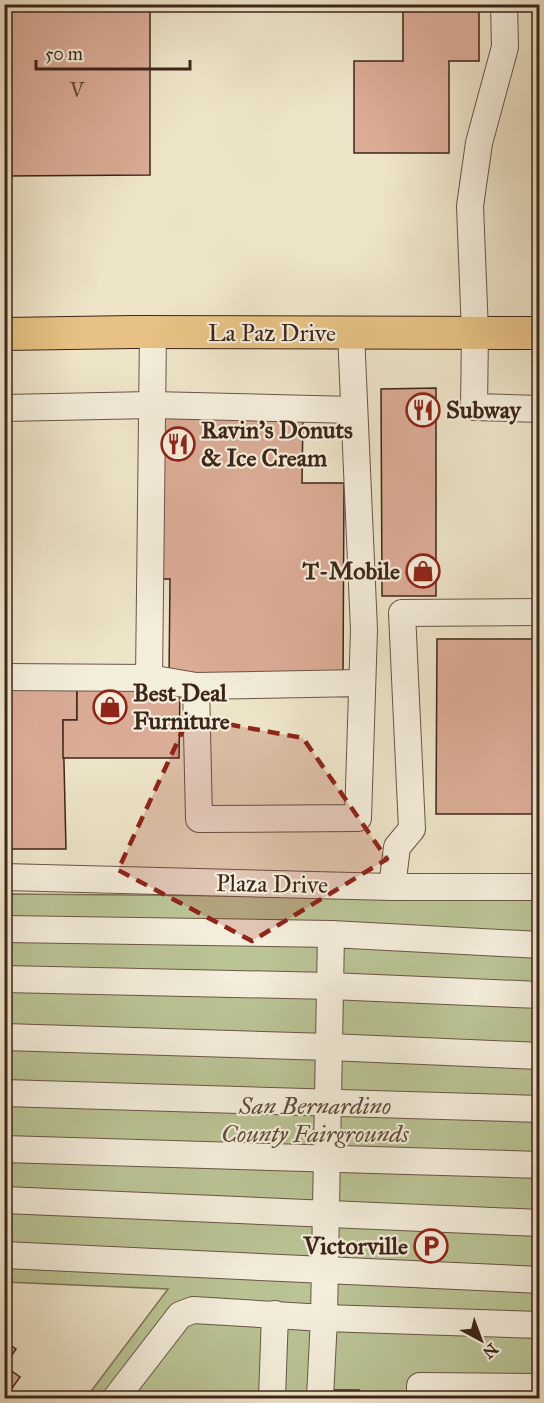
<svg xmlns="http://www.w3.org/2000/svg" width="544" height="1403" font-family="'IM FELL Great Primer',serif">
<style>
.green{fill:#bac495;stroke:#7c7458;stroke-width:1.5}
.building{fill:#dbac96;stroke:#3e251a;stroke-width:1.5}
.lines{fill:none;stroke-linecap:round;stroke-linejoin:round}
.minor-casing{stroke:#6a5546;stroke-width:28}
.major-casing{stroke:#3e251a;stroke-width:34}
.minor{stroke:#f4eedc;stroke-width:26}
.major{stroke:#e7c284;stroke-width:32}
.marked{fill:#8f2418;fill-opacity:0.2;stroke:#8f2418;stroke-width:4.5;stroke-dasharray:12 8;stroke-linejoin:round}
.labels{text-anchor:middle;stroke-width:4.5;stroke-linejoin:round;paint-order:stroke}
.number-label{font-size:21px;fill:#654739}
.street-label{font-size:24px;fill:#3e251a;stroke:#f4eedc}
.poi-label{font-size:24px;font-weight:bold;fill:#3e251a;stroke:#f4eedc;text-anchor:start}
.park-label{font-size:24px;font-style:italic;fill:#5d4d39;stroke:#f4eedc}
</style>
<rect width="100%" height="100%" fill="#eee5c9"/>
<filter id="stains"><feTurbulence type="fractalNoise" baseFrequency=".00333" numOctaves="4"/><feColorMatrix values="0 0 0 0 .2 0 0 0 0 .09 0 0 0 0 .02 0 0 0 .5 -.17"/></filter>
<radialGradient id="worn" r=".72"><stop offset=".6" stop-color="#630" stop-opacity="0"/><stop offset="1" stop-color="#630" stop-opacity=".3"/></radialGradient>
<polygon class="green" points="5,894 539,898 539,1398 86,1398 168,1289 5,1282"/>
<g class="building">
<polygon points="4,4 150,4 150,175 4,176"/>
<polygon points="403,4 479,4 479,61 449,61 449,153 354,153 354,61 403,61"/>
<polygon points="436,388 436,596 382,596 381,389"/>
<polygon points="161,415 303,416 302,483 344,483 343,680 169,679 170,579 160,579"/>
<polygon points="437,639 540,639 540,814 436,814"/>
<polygon points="4,688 77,688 77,720 63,720 66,849 4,849"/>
<polygon points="77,688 180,688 179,758 63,758 63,720 77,720"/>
<polygon points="4,1341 16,1349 6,1364 8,1365 6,1367 20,1377 5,1398"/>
<rect x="332" y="1390" width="27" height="8"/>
</g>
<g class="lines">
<defs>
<g id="minor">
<polyline points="504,4 505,47 479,143 470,206 475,332 474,407 540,409"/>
<polyline points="351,333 364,630 358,818 199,819 196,686 362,683"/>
<polyline points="4,408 152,405 354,410"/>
<polyline points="4,677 149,678 153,332"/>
<polyline points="149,678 196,686"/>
<polyline points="4,877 392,887 540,887"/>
<polyline points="392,887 397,847 412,829 402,613 540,612"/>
<polyline points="4,929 331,934"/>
<polyline points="4,979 330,986 540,995"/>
<polyline points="4,1037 329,1047 540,1056"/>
<polyline points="4,1093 540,1109"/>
<polyline points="4,1149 540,1165"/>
<polyline points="4,1200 540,1223"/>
<polyline points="4,1255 540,1280"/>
<polyline points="116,1398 180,1315 193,1310 324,1318 331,934 540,945"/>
<polyline points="272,1398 275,1314"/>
<polyline points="320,1398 324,1318 540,1325"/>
<polyline points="420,1398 420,1386 540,1387"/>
</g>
<polyline id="major" points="4,334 133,332 540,333"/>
</defs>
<use href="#minor" class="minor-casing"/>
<use href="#major" class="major-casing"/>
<use href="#minor" class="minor"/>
<use href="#major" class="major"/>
</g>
<path class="marked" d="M189 717 303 738 387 859 252 941 118 870Z"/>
<defs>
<symbol id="restaurant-ring" viewBox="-11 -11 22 22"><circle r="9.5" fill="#f4eedc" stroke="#8f2418" stroke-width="1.5"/><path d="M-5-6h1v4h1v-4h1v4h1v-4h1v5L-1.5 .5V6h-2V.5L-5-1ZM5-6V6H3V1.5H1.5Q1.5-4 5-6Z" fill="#8f2418"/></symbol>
<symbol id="shop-ring" viewBox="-11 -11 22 22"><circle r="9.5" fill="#f4eedc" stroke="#8f2418" stroke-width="1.5"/><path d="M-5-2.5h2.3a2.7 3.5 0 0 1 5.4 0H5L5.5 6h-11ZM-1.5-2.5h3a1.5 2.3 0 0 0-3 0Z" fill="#8f2418"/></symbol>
<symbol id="parking-ring" viewBox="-11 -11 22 22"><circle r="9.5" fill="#f4eedc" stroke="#8f2418" stroke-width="1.5"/><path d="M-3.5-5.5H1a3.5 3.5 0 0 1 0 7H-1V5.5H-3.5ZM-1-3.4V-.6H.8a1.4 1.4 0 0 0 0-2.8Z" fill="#8f2418"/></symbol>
</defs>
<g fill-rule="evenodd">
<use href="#restaurant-ring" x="404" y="391" width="38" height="38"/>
<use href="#restaurant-ring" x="159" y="425" width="38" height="38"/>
<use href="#shop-ring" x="404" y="552" width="38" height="38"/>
<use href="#shop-ring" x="91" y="688" width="38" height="38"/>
<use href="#parking-ring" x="412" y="1227" width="38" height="38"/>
</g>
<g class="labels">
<g class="number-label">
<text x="77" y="97">V</text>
</g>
<g class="street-label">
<text x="272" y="341">La Paz Drive</text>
<text transform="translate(272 884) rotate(1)" y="8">Plaza Drive</text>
</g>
<g class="poi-label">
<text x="446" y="418">Subway</text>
<text x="201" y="438">Ravin's Donuts<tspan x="201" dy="28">&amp; Ice Cream</tspan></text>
<text x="400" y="579" text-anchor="end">T-Mobile</text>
<text x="133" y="701">Best Deal<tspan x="133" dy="28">Furniture</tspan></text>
<text x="408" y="1254" text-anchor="end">Victorville</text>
</g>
<g class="park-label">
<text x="315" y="1114">San Bernardino<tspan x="315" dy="28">County Fairgrounds</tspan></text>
</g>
</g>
<rect width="544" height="1403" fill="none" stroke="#eee5c9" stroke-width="24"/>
<rect x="6" y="6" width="532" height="1391" fill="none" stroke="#3e251a" stroke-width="3"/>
<rect x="12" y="12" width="520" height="1379" fill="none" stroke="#3e251a" stroke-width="1.5"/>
<g transform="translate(481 1340) rotate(139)" stroke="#f4eedc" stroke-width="4.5" paint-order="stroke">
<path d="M0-4.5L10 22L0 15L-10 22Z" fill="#3e251a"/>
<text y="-9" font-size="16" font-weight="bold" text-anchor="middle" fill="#3e251a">N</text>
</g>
<path d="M36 60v9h154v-9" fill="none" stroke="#3e251a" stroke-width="3"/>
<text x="45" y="60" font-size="18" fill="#3e251a" stroke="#f4eedc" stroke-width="4.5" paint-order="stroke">50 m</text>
<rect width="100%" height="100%" filter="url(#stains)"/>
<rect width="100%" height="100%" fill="url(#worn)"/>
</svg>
